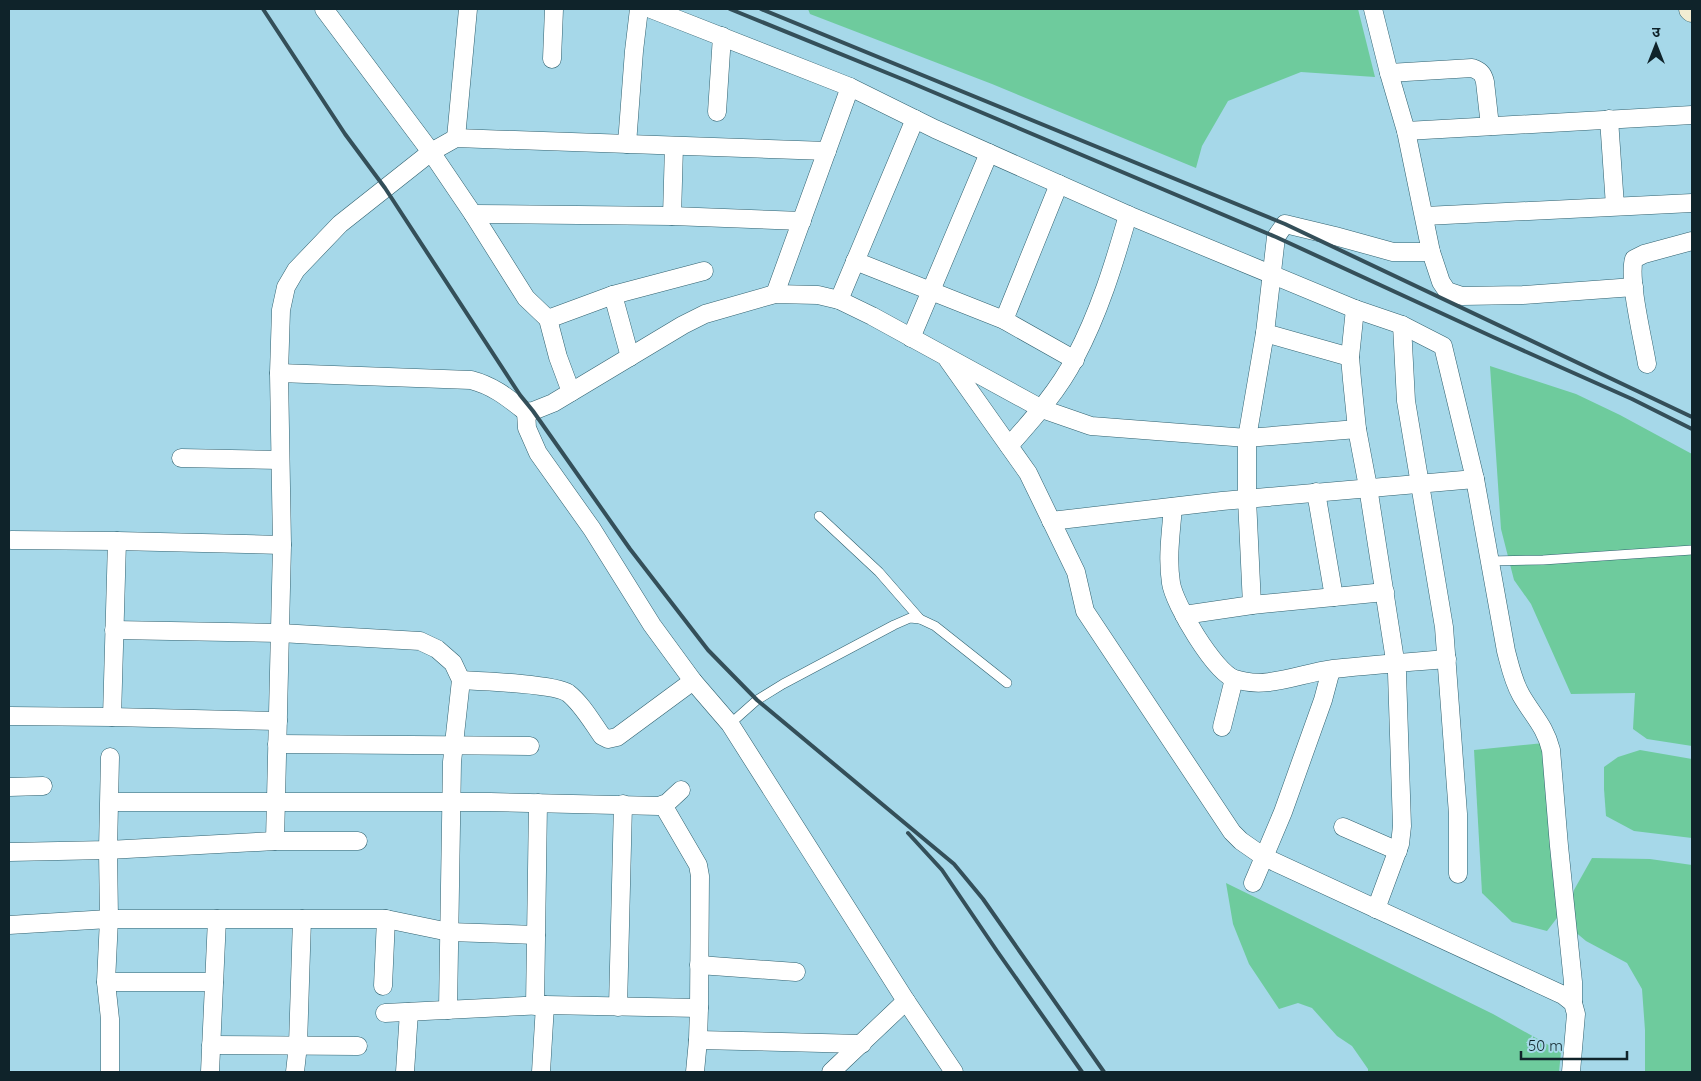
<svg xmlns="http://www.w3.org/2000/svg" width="1701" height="1081" font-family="Quicksand,'Noto Sans Devanagari',sans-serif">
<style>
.water{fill:#6ecb9d}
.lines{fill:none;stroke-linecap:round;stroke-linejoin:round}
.lane-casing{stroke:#31616f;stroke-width:10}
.street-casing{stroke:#31616f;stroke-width:19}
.secondary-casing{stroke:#31616f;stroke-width:25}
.lane{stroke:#fff;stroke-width:9}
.street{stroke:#fff;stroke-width:18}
.secondary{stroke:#f2edd3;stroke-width:24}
.rail{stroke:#344f59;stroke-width:4}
</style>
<rect width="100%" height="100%" fill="#a6d8e9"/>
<g class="water">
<polygon points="808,9 1358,9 1375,77 1301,72 1228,101 1202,146 1196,168 992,84 810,14"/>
<polygon points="1490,366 1576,394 1620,415 1692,454 1692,746 1647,739 1633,729 1635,693 1571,694 1531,604 1514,580 1501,529"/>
<polygon points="1554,742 1562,847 1557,918 1547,931 1512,922 1482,893 1474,750"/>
<polygon points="1640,750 1692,759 1692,838 1634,831 1606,816 1604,789 1604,767 1618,757"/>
<polygon points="1592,858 1650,859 1692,865 1692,1072 1645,1072 1645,1030 1642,989 1627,963 1586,941 1567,925 1574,890"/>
<polygon points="1226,883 1493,1014 1561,1052 1559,1072 1368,1072 1368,1069 1352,1046 1337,1036 1312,1008 1298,1003 1279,1009 1249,964 1233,924"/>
</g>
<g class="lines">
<defs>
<g id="lane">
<polyline points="819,516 879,572 920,619"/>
<polyline points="1489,561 1543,560 1692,550"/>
<polyline points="730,724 757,700 783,684 894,625 910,618 920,619 935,626 1007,683"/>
</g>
<g id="street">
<polyline points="324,9 431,152 473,214 526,298 548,319 558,357 571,392"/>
<path d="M651 9 850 87 935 129 1128 215 1355 309 1402 325 1443 346 1475 479 1506 651C1510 666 1513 681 1521 695 1533 716 1545 726 1551 750L1559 846 1573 982V1003"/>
<polyline points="1373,9 1389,73 1406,131 1431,252 1441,282 1447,291 1462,296 1523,295 1634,287"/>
<polyline points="552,59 554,9"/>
<path d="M1389 73 1472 68C1480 71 1483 73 1485 82L1490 126"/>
<polyline points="717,112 722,36"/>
<polyline points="1609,119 1615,206"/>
<polyline points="1406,131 1692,115"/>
<polyline points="456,138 468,9"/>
<polyline points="627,144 634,51 639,9"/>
<polyline points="473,214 672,216 802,221"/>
<polyline points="672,216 674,146"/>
<polyline points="1425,216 1692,203"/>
<polyline points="855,261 1004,320 1075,360"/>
<polyline points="775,294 850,87"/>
<polyline points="613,295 630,357"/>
<polyline points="839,300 915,119"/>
<polyline points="1355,309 1350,357 1352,380 1357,429 1368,487 1397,673 1402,826 1400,844 1376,909"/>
<polyline points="548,319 613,295 704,271"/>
<polyline points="1004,320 1059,184"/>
<polyline points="1402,325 1406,401 1444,627 1458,814 1458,874"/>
<polyline points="1265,333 1350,357"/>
<polyline points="911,338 989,153"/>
<polyline points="948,360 1028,473 1076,572 1085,611 1232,832 1241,841 1264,857 1563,995 1573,1003 1576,1014 1571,1072"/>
<path d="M1647 364C1643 339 1628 279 1634 259L1644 254 1692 241"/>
<path d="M279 373 471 380C494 386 508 398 526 412L533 411 553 403 683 325 705 314 775 294 818 295 839 300 872 316 1042 409 1091 426 1247 438 1357 429"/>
<polyline points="526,412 527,428 538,453 592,529 652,625 693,681 730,724 906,1001 954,1072"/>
<path d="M1009 446C1032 420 1059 390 1075 358 1099 313 1114 264 1128 215"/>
<polyline points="181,458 280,460"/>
<polyline points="1316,492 1334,597"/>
<path d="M1173 507C1171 532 1167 558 1171 583 1174 604 1215 673 1235 679 1267 690 1301 673 1333 669 1371 665 1409 662 1447 659"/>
<polyline points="1051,521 1222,501 1475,479"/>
<polyline points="11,540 117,541 282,545"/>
<polyline points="1252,605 1247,499 1247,438 1265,333 1276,237 1285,224 1335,236 1393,252 1431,252"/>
<polyline points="1184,615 1252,605 1385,592"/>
<polyline points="114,630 280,633 420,641 437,649 453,663 461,680 452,762 448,1010"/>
<path d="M461 680C481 681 555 684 568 693 582 704 592 722 602 736L608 739 617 737 693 681"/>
<polyline points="9,716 112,717 278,721"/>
<polyline points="112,717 117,541"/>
<polyline points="1222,727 1234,679"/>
<polyline points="277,744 530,746"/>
<polyline points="110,757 108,850 109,919 106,982 110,1019 110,1072"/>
<polyline points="9,787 43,786"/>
<polyline points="110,802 490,802 659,806 667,803 681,790"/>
<polyline points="663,805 698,865 700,876 699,1008 698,1040 695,1072"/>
<polyline points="1343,827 1398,851"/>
<polyline points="275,841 282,545 279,373 281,310 286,287 296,270 340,224 431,152 456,138 827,151"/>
<polyline points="9,852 108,850 275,841 358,841"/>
<polyline points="1253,883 1283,812 1323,700 1331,670"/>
<polyline points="9,925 109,919 386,919 449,932 536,935"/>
<polyline points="699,965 796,972"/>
<polyline points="106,982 214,982"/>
<polyline points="383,986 386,919"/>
<polyline points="535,1006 538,803"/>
<polyline points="618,1007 623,804"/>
<polyline points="385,1013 545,1005 699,1008"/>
<polyline points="698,1040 862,1044"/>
<polyline points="211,1045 358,1046"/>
<polyline points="210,1072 217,919"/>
<polyline points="295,1072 298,1045 302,919"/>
<polyline points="405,1072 409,1012"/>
<polyline points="541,1072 545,1005"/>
<polyline points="831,1072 906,1001"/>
</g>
<polyline id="secondary" points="1691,9 1692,10"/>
</defs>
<use href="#lane" class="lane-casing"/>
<use href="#street" class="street-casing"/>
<use href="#secondary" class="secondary-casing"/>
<use href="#lane" class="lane"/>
<use href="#street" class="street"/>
<use href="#secondary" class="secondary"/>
<g class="rail">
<polyline points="263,9 345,134 385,188 520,395 533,411 630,549 708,650 757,700 954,864 983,899 1104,1072"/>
<polyline points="730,9 907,81 1276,237 1493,337 1632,399 1692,429"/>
<polyline points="761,9 1285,224 1692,417"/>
<polyline points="908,833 942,870 997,951 1082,1072"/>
</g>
</g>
<rect width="1701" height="1081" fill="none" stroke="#0f232a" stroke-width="20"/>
<g transform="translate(1656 45)" stroke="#a6d8e9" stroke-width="4" paint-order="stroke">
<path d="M0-4L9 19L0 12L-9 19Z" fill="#0f232a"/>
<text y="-8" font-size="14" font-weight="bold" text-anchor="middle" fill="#0f232a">उ</text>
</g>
<path d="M1521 1051v8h106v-8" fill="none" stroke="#0f232a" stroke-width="2.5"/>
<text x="1528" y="1051" font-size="15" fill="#0f232a" stroke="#a6d8e9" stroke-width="4" paint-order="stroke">50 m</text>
</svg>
